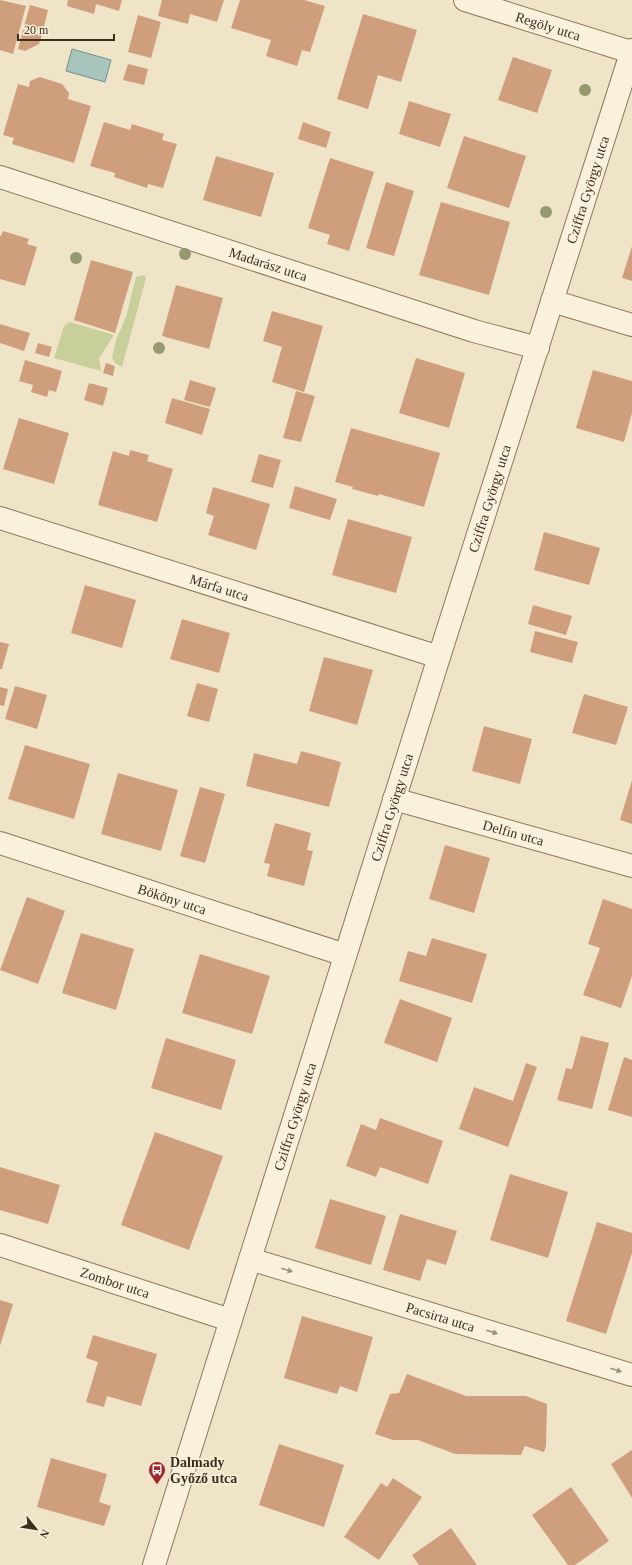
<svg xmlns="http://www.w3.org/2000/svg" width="632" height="1565" font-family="Georgia,serif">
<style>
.green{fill:#c9cf9b}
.water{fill:#a9c4bc;stroke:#6f938a}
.building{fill:#cf9f7d}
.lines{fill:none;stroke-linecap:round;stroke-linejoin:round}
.minor-casing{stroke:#8d765c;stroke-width:24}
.minor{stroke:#faf1dc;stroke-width:22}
.tree{fill:#96986f}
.oneway{fill:#9c907e}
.labels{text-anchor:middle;stroke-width:3.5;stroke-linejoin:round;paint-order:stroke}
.street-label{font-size:14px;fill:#3d2e20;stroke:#f7eed8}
.poi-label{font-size:14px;font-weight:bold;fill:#3d2e20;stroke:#f7eed8;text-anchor:start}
</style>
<rect width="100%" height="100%" fill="#f0e4c8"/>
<g class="green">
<polygon points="144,275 146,278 122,367 115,363 112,358 116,340 126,317 136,277"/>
<polygon points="70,322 114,335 99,358 101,371 54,358 64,326"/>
</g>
<polygon class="water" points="72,49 111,60 105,82 66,71"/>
<g class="building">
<polygon points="0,0 26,6 13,54 0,50"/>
<polygon points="68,0 122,0 119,11 96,4 94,14 67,6"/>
<polygon points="162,0 224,0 217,22 190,14 188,24 158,16"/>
<polygon points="240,0 304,0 325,6 310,52 302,50 297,66 266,56 271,40 231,28"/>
<polygon points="30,5 48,10 43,31 24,26"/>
<polygon points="363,14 417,30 401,82 378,75 368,109 337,99"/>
<polygon points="138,15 161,22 151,58 128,52"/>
<polygon points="23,30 42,35 39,44 25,51 18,49"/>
<polygon points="513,57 552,70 537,113 498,100"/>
<polygon points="128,64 148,69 144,85 123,80"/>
<polygon points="40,77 62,84 69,93 68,99 91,106 74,163 12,144 14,138 3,135 18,84 29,87 30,81"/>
<polygon points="409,101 451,114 440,147 399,134"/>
<polygon points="104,122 130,130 132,124 164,134 162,140 177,144 163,188 148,184 147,188 114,177 115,173 90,166"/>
<polygon points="303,122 331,132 326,148 298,139"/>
<polygon points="464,136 526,156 509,208 447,188"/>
<polygon points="216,156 274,173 261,217 203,200"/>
<polygon points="330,158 374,172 349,251 327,244 330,235 308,228"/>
<polygon points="386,182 414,191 394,256 366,248"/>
<polygon points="441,202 510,222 489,295 419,275"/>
<polygon points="3,231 29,239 27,244 37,247 25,286 0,279 0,236 1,236"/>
<polygon points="632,246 632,281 622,278"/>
<polygon points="91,260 133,272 115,333 74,320"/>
<polygon points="176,285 223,298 209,349 162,336"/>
<polygon points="272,311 323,326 304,392 272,382 282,347 263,341"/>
<polygon points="0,324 30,333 24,351 0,343"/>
<polygon points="38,343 52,347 49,357 35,353"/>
<polygon points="416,358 465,373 449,428 399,413"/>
<polygon points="25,360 62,371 56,392 49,390 47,397 31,392 33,385 19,381"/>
<polygon points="106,363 115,366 113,376 103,373"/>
<polygon points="593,370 632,381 632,413 624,442 576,428"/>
<polygon points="190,380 216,388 210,407 184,400"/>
<polygon points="89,383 108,388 103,406 84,400"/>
<polygon points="296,391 315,396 301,442 283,438"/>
<polygon points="172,398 210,409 202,435 165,423"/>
<polygon points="19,418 69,433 54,484 3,469"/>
<polygon points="351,428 440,453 424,507 379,494 378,496 352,489 353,487 335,482"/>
<polygon points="130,450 149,455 147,461 173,469 157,522 98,505 113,451 129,456"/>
<polygon points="259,454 281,460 273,488 251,482"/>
<polygon points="295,486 337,499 330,520 289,508"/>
<polygon points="213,487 270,504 256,550 208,535 214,516 206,513"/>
<polygon points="348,519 412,537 396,593 332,575"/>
<polygon points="544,532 600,548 589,585 534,570"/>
<polygon points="85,585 136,600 122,648 71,633"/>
<polygon points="533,605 572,616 566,635 528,624"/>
<polygon points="182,619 230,633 219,673 170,659"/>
<polygon points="535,631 578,642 572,663 530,652"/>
<polygon points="0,642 9,644 2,669 0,669"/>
<polygon points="324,657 373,670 357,725 309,711"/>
<polygon points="197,683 218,689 209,722 187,716"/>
<polygon points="15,686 47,695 37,729 5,719"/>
<polygon points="0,687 8,689 4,706 0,705"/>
<polygon points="584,694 628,707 616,745 572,733"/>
<polygon points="484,726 532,739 520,784 472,771"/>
<polygon points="25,745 90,764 74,819 8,799"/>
<polygon points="301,751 341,762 329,807 246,786 254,753 297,764"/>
<polygon points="118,773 178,790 161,851 101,834"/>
<polygon points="632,780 632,824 620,820"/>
<polygon points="200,787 225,794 205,863 180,856"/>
<polygon points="275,823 311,833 307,850 313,851 304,886 267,876 270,864 264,863"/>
<polygon points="445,845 490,858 474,913 429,899"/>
<polygon points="27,897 65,911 38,984 0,970"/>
<polygon points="603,899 632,909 632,976 621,1008 583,995 600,948 588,944"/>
<polygon points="81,933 134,949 116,1010 62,993"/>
<polygon points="432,938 487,954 472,1003 399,981 408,951 426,956"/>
<polygon points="200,954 270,976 252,1034 182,1013"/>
<polygon points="400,999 452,1018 437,1062 384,1043"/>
<polygon points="581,1036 609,1043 592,1109 557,1100 566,1068 572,1069"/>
<polygon points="166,1038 236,1060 221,1110 151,1088"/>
<polygon points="624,1057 632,1060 632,1117 608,1110"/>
<polygon points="526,1063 537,1067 508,1147 459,1129 474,1087 513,1101"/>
<polygon points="380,1118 443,1141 428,1184 380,1167 376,1177 346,1166 361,1124 376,1130"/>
<polygon points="155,1132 223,1156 189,1250 121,1225"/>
<polygon points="0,1167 60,1185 48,1224 0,1210"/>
<polygon points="510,1174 568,1192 548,1258 490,1240"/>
<polygon points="330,1199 386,1216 371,1265 315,1248"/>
<polygon points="400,1214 457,1231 446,1265 427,1259 420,1281 383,1270"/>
<polygon points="597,1222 632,1233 632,1253 606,1334 566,1321"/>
<polygon points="0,1300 13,1304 0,1346"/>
<polygon points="302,1316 373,1337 357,1392 340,1386 337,1394 284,1378"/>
<polygon points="93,1335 157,1354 141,1406 107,1396 104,1407 86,1402 98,1362 86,1358"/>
<polygon points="407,1374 466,1396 526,1396 547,1404 546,1446 544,1452 525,1446 521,1455 455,1454 418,1440 393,1440 375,1434 390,1394 399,1393"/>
<polygon points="279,1444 344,1465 324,1527 259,1505"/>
<polygon points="632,1450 632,1498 611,1464"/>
<polygon points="51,1458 107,1474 99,1502 111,1506 104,1526 37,1507"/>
<polygon points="393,1478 422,1497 379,1560 344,1537 381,1483 387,1487"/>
<polygon points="571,1487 609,1541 575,1565 568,1565 532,1515"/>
<polygon points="451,1528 477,1565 419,1565 412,1555"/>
</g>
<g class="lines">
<defs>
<g id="minor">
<path id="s1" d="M465 0 631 52"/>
<path id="s2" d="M0 177 474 331 538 348"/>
<polyline points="552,301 632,325"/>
<path id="s3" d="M0 518 439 657"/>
<path id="s4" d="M394 799 632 866"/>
<path id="s5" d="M0 843 345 955"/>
<path id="s6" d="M0 1245 230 1320"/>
<path id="s7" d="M250 1259 632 1375"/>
<path id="s8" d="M154 1565 439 657 632 50"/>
</g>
</defs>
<use href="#minor" class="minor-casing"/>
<use href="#minor" class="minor"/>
</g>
<g class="tree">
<circle cx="585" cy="90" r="6"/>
<circle cx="546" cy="212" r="6"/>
<circle cx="185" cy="254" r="6"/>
<circle cx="76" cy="258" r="6"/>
<circle cx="159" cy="348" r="6"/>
</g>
<defs><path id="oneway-solid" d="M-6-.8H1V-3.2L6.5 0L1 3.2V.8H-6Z"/></defs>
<g class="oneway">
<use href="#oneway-solid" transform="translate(287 1270) rotate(17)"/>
<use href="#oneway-solid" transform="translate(492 1332) rotate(17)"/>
<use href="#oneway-solid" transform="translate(616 1370) rotate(17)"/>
</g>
<defs>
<symbol id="bus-pin" viewBox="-11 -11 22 30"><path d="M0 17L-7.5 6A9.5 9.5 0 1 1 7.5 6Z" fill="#9e2a2b" stroke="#f7eed8"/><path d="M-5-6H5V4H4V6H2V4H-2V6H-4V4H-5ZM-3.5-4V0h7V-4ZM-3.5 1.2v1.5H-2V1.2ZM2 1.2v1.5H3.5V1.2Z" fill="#fff"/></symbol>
</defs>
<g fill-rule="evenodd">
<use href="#bus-pin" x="147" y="1460" width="20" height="27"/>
</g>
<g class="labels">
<g class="street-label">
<text dy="5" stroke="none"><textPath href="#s1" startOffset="87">Regöly utca</textPath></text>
<text dy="5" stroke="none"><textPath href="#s8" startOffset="1442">Cziffra György utca</textPath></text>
<text dy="5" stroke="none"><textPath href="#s2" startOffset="282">Madarász utca</textPath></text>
<text dy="5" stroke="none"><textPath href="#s8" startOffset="1118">Cziffra György utca</textPath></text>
<text dy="5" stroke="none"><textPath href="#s3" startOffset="230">Márfa utca</textPath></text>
<text dy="5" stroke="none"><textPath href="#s8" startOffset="794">Cziffra György utca</textPath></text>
<text dy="5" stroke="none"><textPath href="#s4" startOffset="124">Delfin utca</textPath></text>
<text dy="5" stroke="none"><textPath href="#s5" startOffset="181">Bököny utca</textPath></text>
<text dy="5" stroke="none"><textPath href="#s8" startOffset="470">Cziffra György utca</textPath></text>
<text dy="5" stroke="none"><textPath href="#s6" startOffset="121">Zombor utca</textPath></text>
<text dy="5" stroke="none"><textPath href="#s7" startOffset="199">Pacsirta utca</textPath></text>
</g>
<g class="poi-label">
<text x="170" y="1467">Dalmady<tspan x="170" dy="16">Győző utca</tspan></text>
</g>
</g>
<g transform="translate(36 1529) rotate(120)" stroke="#f7eed8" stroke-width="3" paint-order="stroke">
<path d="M0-3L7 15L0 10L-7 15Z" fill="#3d2e20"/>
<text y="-6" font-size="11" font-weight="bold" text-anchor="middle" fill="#3d2e20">N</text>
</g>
<path d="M18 34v6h96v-6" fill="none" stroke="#3d2e20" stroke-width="2"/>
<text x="24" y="34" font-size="12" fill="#3d2e20" stroke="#f7eed8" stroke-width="3" paint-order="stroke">20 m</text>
</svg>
